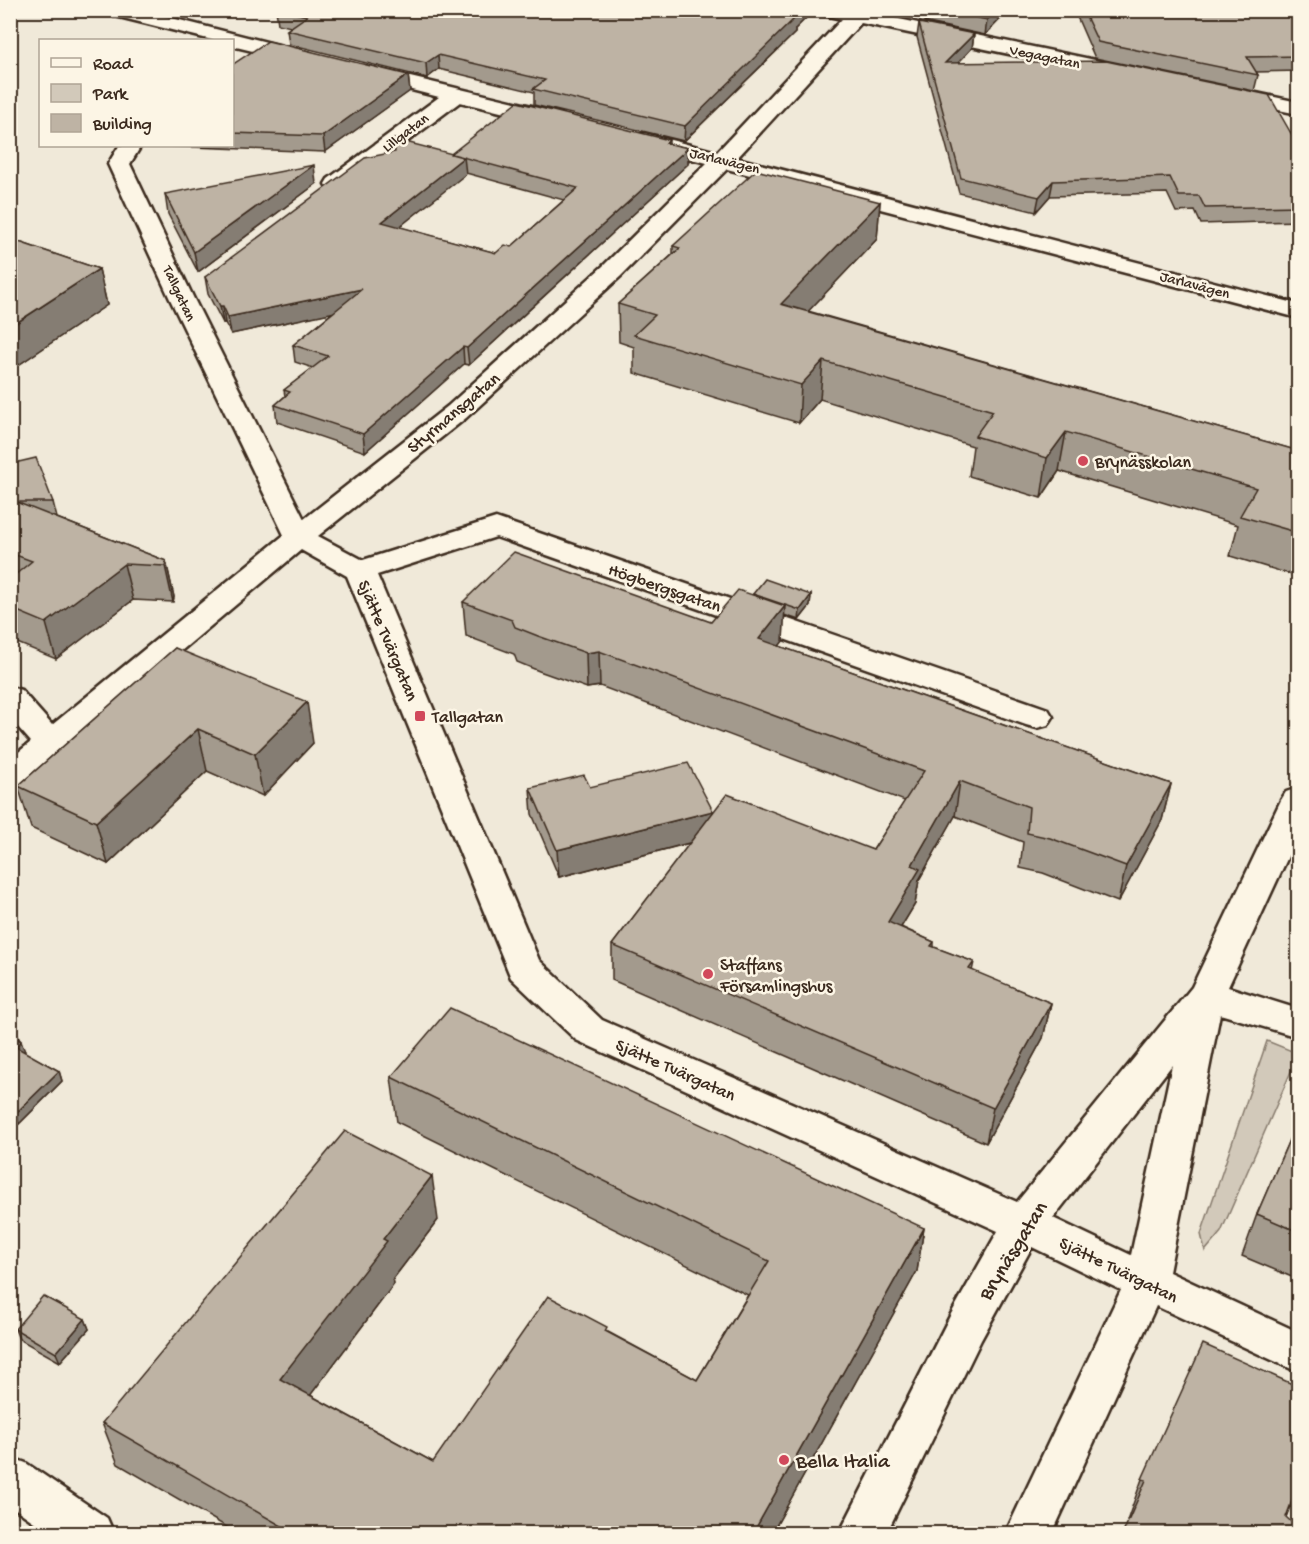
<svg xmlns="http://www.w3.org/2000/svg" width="1309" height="1544" font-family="'Gochi Hand',sans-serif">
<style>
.green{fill:#d2c9ba;stroke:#867a6c;stroke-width:1.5}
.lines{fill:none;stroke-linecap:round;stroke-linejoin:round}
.minor-casing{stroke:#3b2a1e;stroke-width:5}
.minor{fill:#fcf5e5;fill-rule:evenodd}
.wall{fill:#a39a8d;stroke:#3b2a1e;stroke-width:1.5;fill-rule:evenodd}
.shaded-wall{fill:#857d73;stroke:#3b2a1e;stroke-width:1.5}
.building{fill:#beb3a4;stroke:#3b2a1e;stroke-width:1.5}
.poi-dot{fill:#d1495b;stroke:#fcf5e5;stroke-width:2}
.labels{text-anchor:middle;stroke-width:5;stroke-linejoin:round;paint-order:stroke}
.far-street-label{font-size:15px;fill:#3b2a1e;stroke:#fcf5e5}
.street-label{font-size:18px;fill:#3b2a1e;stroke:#fcf5e5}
.poi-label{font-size:18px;fill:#3b2a1e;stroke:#fcf5e5;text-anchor:start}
.near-street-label{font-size:21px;fill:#3b2a1e;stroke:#fcf5e5}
.near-poi-label{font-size:21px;fill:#3b2a1e;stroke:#fcf5e5;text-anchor:start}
</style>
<rect width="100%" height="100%" fill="#f0e9d9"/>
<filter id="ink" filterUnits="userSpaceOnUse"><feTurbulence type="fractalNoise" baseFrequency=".0167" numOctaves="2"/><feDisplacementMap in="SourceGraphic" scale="12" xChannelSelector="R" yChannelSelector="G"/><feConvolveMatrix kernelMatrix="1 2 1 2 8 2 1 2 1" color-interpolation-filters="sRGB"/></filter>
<g filter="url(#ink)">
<polygon class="green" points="1267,1041 1292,1051 1296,1060 1221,1232 1205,1251 1201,1234"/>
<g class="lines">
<defs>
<g id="minor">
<polygon points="104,10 140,10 310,53 313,57 310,61 303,63 232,46 232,40 212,40 107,14"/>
<path d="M817 10H872L870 13 1119 65 1126 67 1129 71 1126 75 1119 77 861 23 737 158 1298 304V318L727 169 621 276 466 418 318 536 363 560 496 518 1048 709 1053 717 1048 725 1037 728 1026 725 496 537 377 575 539 960 602 1020 1017 1202 1192 987 1281 800 1286 792 1298 788V835L1228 987 1298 1009V1037L1220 1014 1169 1272 1298 1332V1372L1156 1306 1052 1534H1005L1121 1290 1032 1247 981 1340 886 1534H839L951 1314 998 1231 576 1040 511 978 347 576 301 550 22 785 10 788V759L31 742 10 718V687L21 690 52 725 284 535 170 299 108 164 119 146H141L130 164 194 299 304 519 448 406 603 266 707 163 636 145 633 140 636 135 644 133 717 152 842 19 820 14ZM1172 1065 1131 1255 1053 1218Z"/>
<polygon points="364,66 561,113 564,118 561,123 553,125 460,102 344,189 336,191 328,189 325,184 328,179 439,97 357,76 354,72 357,68"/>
<polygon points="1228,87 1298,102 1298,114 1220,98 1217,93 1220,88"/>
<polygon points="10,1457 26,1463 107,1518 114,1534 51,1534 10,1505"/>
</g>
</defs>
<use href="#minor" class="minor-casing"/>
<use href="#minor" class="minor"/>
</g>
<g class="wall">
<polygon points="276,10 814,10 795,29 795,33 684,141 534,105 534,92 439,69 427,78 289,44 287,30 291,27 278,24"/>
<polygon points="925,10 1009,10 985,35 924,22"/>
<polygon points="1074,10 1299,10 1299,71 1256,72 1258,75 1254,91 1095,58"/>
<polygon points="919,23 974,34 972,48 958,63 1292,135 1299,134 1299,221 1201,224 1195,211 1176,212 1167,193 1050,196 1036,212 959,193 917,37"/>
<polygon points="232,65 408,75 410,91 325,152 165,146 232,146"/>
<path d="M669 140V144L688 148V164L469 365 464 364 365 452 277 422 275 405 285 396 284 390 313 368 295 362 293 345 333 312 231 334 225 323H223L208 294 205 277 451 154ZM466 173 564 200 511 247 496 253 399 227Z"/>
<polygon points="316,184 198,272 168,214 165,194"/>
<polygon points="880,202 877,239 808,311 1299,451 1299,572 1296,576 1230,556 1238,525 1059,471 1041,498 969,476 973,446 820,399 799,423 634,373 634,347 619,342 618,304 673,254 673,246"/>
<polygon points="10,239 99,269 107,305 14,368 10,368"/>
<polygon points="10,464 53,502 57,518 166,561 174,597 173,602 133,600 56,659 10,640"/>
<polygon points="753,594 811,595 810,606 799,620 784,615 783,641 779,646 1171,784 1162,820 1118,902 1043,873 1020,868 1023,842 955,816 919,880 915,904 901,927 934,942 934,947 974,962 972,971 1051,1003 1043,1038 986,1143 612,980 612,945 690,843 559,877 532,814 530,788 590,787 713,813 873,850 905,801 600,686 587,688 539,671 517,662 514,654 466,636 463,602 711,622 753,595"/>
<polygon points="175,648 313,743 263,796 207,771 108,864 31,828 18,786"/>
<polygon points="10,1030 21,1041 24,1052 59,1071 62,1081 19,1124 10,1119"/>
<polygon points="391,1077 924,1228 917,1271 772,1533 237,1533 118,1464 102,1423 438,1220 393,1279 394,1284 310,1395 433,1462 608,1332 697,1380 748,1295 397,1122"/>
<polygon points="1299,1117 1299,1280 1242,1256 1257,1214"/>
<polygon points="85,1319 89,1329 60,1362 19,1339 15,1329"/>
<polygon points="1299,1387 1299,1508 1290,1507 1286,1517 1127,1521 1142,1479"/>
</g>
<g class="shaded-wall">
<polygon points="800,10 814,10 795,29 795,33 684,141 685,126"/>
<polygon points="996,10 1009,10 985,35 987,20"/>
<polygon points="974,34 972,48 944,78 945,63"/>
<polygon points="438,55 439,69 427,78 426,63"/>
<polygon points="408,75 410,91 325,152 323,136"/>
<polygon points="688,148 688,164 469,365 467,348"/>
<polygon points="464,157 466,174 384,239 382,222"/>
<polygon points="314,165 316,184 198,272 194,252"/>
<polygon points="1053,181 1050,196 1036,212 1039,197"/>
<polygon points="880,202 877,239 779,342 781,304"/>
<polygon points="99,269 107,305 14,368 10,353 10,327"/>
<polygon points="362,289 364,306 231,334 228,317"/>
<polygon points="220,306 223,306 225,323 223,323"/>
<polygon points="463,347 464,364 365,452 363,434"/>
<polygon points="823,361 820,399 799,423 801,385"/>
<polygon points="1066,432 1059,471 1041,498 1047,458"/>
<polygon points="166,561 174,597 173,602 165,566"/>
<polygon points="124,564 133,600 56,659 46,623"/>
<polygon points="811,595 810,606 799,620 800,610"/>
<polygon points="785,606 783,641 758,674 759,639"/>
<polygon points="599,651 600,686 587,688 586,653"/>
<polygon points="307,702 313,743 263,796 255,754"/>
<polygon points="198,729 207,771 108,864 96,822"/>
<polygon points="960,781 955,816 919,880 915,904 883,957 888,922 912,865"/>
<polygon points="1171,784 1162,820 1118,902 1126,866"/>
<polygon points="713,811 712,837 559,877 557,850"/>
<polygon points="1051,1003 1043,1038 986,1143 993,1108"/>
<polygon points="17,1034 25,1051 19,1058 14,1037"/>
<polygon points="59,1071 62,1081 19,1124 15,1114"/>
<polygon points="432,1176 438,1220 393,1279 394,1284 291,1421 280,1379 383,1239"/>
<polygon points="924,1228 917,1271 772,1533 753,1533"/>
<polygon points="85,1319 89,1329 60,1362 56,1353"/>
</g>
<g class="building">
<polygon points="282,10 800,10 794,17 795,18 685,126 533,89 545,80 438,55 426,63 287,30 307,16"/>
<polygon points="943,10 996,10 987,20"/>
<polygon points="1083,10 1299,10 1299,56 1247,57 1258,75 1098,42"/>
<polygon points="919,23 974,34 945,63 1106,61 1269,95 1292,135 1299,134 1299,206 1205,208 1199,196 1179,196 1170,177 1053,181 1039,197 961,178"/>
<polygon points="268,41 408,75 323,136 232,133 232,65"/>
<polygon points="517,102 669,140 666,143 688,148 467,348 463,347 363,434 275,405 290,392 284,390 328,356 293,345 362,289 228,317 223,306 220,306 205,277 365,158 395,152 394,139 464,157 382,222 496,253 505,245 511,247 578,188 451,154"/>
<polygon points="314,165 194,252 165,194"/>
<polygon points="756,170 880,202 781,304 1299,451 1299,533 1240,516 1256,488 1066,432 1047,458 975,436 993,411 823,361 801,385 634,335 655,315 618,304 680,248 673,246"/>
<polygon points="10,239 99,269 10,327"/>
<polygon points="36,458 53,502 16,502 166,561 165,566 124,564 46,623 10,608 10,579 32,561 10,553 10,464"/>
<polygon points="514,552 711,622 738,590 785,606 759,639 1171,784 1126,866 1050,838 1027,833 1029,807 960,781 912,865 920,869 888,922 934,942 931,946 974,962 969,969 1051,1003 993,1108 612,945 727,794 873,850 924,771 599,651 586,653 538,636 515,627 512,620 463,602"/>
<polygon points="765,579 811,595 800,610 753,594"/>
<polygon points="175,648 307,702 255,754 198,729 96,822 18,786"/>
<polygon points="688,763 713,811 557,850 530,788 584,775 590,787"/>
<polygon points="450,1008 924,1228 753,1533 294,1533 102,1423 345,1131 432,1176 383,1239 387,1241 280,1379 433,1462 548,1296 607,1327 605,1331 697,1380 769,1261 391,1077"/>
<polygon points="10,1030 17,1034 14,1037 21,1041 16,1047 59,1071 15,1114 10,1111"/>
<polygon points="1299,1117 1299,1232 1257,1214"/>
<polygon points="43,1296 85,1319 56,1353 15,1329"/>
<polygon points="1203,1344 1299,1387 1299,1482 1286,1517 1299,1529 1299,1533 1123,1533 1146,1480 1142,1479"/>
</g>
</g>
<g class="poi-dot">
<circle cx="1083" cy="461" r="6"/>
<rect x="414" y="710" width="12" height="12" rx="3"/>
<circle cx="708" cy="974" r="6"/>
<circle cx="784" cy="1460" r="6"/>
</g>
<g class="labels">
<g class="far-street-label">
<text transform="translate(1045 56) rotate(12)" y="5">Vegagatan</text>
<text transform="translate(405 132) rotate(-37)" y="5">Lillgatan</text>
<text transform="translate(725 160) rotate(14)" y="5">Jarlavägen</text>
<text transform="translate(1195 284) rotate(15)" y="5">Jarlavägen</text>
<text transform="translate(180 293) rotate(65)" y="5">Tallgatan</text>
</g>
<g class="street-label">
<text transform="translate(453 412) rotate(-40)" y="6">Styrmansgatan</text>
<text transform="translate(665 587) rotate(19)" y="6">Högbergsgatan</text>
<text transform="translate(389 640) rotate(67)" y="6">Sjätte Tvärgatan</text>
<text transform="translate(676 1069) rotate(24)" y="6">Sjätte Tvärgatan</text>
<text transform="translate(1119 1269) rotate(26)" y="6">Sjätte Tvärgatan</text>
</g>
<g class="poi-label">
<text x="1095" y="467">Brynässkolan</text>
<text x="432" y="722">Tallgatan</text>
<text x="720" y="970">Staffans<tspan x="720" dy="21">Församlingshus</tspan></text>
</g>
<g class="near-street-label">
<text transform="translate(1012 1250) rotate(-58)" y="7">Brynäsgatan</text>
</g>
<g class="near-poi-label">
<text x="796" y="1467">Bella Italia</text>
</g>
</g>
<rect width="1309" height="1544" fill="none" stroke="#fcf5e5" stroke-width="36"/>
<rect x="18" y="18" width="1273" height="1508" fill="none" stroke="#3b2a1e" stroke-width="2" filter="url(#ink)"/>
<rect x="39" y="39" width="195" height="108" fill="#fcf5e5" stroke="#afa495" stroke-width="1.5"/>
<rect x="51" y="58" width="30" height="9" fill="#fcf5e5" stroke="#afa495" stroke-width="1.5"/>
<text x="93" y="69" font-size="18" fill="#3b2a1e">Road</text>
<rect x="51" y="84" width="30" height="18" fill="#d2c9ba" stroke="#afa495" stroke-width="1.5"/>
<text x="93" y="99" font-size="18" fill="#3b2a1e">Park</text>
<rect x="51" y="114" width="30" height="18" fill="#beb3a4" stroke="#afa495" stroke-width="1.5"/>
<text x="93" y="129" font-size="18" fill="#3b2a1e">Building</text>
</svg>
